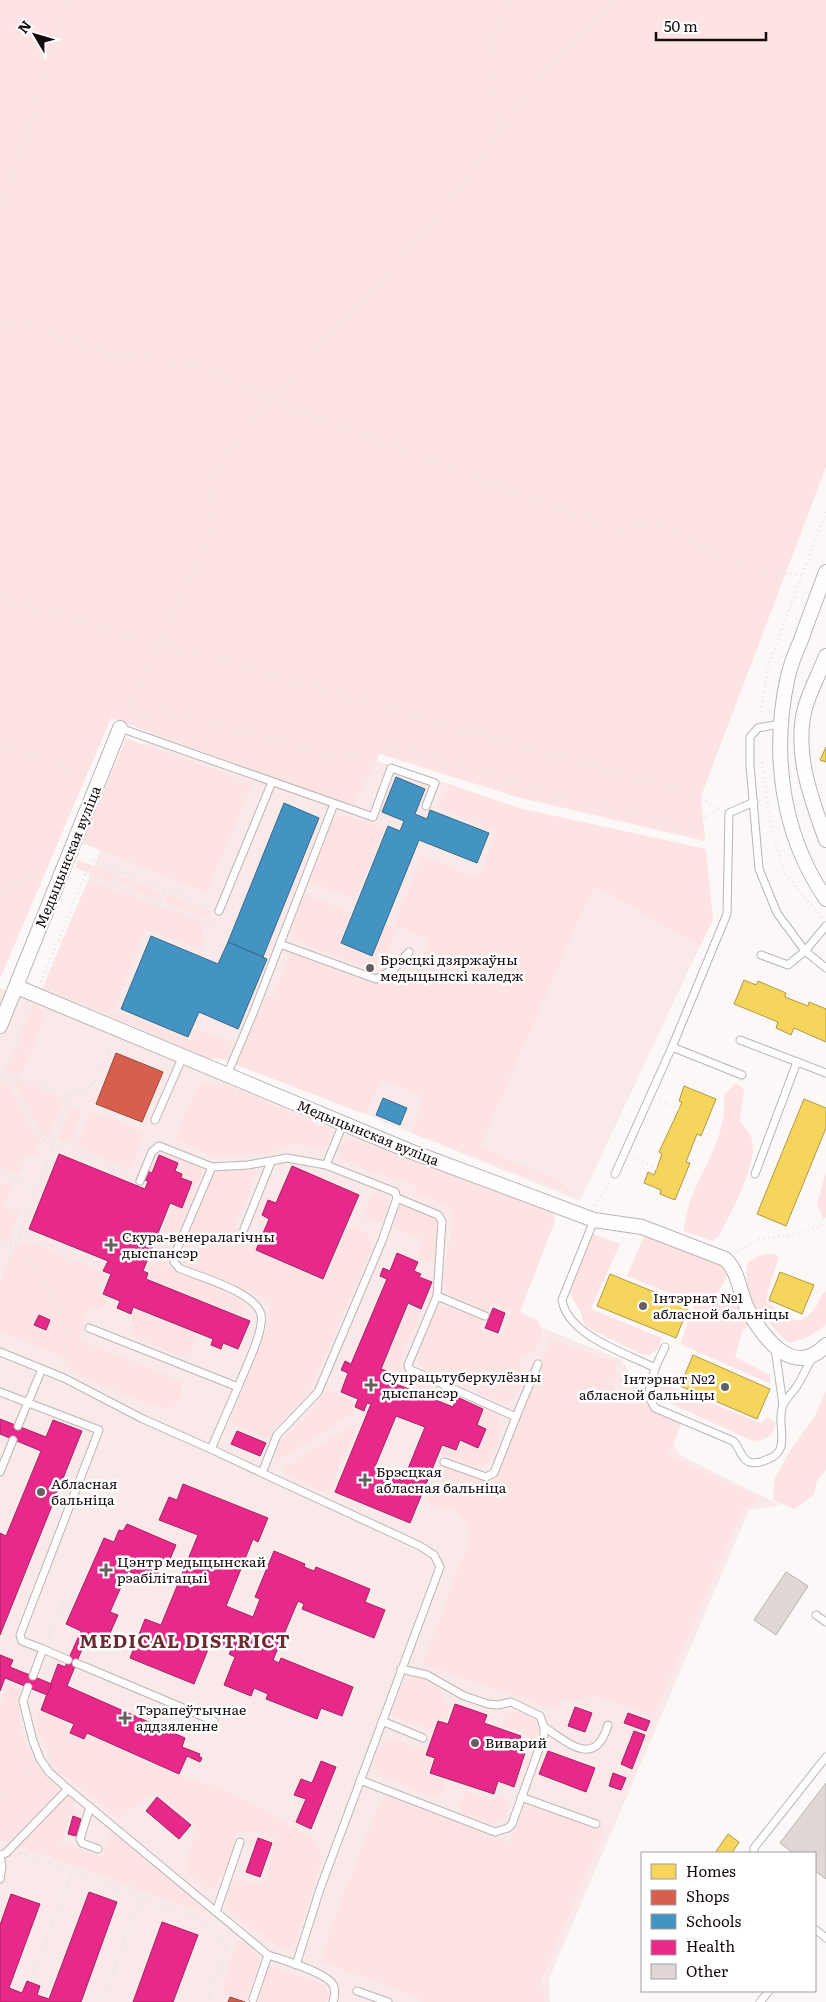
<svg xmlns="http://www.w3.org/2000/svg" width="826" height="2002" font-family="Literata,serif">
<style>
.built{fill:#f9e9e9}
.green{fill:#fde3e3}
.homes{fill:#f6d55c;stroke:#b39844}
.shops{fill:#d6604d;stroke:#9c463a}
.schools{fill:#4393c3;stroke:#366a8c}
.health{fill:#e7298a;stroke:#a82064;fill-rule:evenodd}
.building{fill:#e0d7d7;stroke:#bab2b2}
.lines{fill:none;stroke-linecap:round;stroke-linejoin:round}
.lane-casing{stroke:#bdb4b4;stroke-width:9}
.street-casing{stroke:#bdb4b4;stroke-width:16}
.path{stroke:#e5e4e4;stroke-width:2.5;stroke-dasharray:1 4;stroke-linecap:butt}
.lane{stroke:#fffefe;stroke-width:7}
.street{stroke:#fffefe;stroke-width:14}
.poi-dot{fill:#675e5f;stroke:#fff;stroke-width:2}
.labels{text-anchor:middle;stroke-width:5;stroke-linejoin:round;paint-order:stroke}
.street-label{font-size:14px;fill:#160b0c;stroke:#fff}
.poi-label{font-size:14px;fill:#160b0c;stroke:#fff;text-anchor:start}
.district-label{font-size:19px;font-weight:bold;letter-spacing:1px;fill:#6e282f;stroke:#fff}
</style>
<rect width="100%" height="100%" fill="#fdf8f8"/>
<g class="built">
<polygon points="163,692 449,784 669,861 700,946 580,1201 365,1114 42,990 146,742"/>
<polygon points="0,988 340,1131 547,1210 508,1314 622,1360 680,1455 780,1505 749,1510 549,1979 550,2002 0,2002"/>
</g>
<g class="green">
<polygon points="0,0 826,0 826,467 701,796 705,841 517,797 380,754 353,806 111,718 0,979"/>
<polygon points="126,738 252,783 207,893 82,843"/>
<polygon points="449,784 519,808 706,849 713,920 700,946 596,886 583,910 480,1147 565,1184 572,1194 412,1133 423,1096 383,1080 365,1114 232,1063 238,1057 265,995 273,997 291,950 298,956 390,985 394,977 420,966 430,940 394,924 422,856 478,878 497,831 436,807"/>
<polygon points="338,815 359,818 385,828 355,900 309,881 331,822"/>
<polygon points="78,860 114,874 111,882 75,868"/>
<polygon points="122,877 160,892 157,899 119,884"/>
<polygon points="88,880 201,922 204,950 145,930 114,1010 191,1041 196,1029 228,1041 232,1045 228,1058 209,1059 43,987"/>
<polygon points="168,894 211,911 208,919 165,902"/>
<path d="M303 894 350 912 339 945 371 958 386 925 395 931V934C390 948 387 966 371 969L294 940 290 927Z"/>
<polygon points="35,1003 42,1012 43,1022 21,1077 6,1072"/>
<polygon points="4,1078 40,1140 36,1156 27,1153 19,1174 0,1166 0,1087"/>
<polygon points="12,1078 64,1098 49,1138 43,1136"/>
<polygon points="209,1081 229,1086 333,1131 328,1144 321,1150 294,1144 269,1153 212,1156 176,1138 196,1087"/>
<path d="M736 1083 744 1089 740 1121C743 1126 749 1131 751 1137 761 1159 729 1216 719 1236L712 1241 683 1231C685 1224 686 1216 688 1208 700 1169 728 1138 724 1095Z"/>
<polygon points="70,1107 82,1112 70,1144 58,1139"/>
<polygon points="91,1111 145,1132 130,1169 76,1147"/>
<path d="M348 1138 552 1210 555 1221 520 1312 538 1321 543 1333 535 1352 521 1357C518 1365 521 1366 522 1374 523 1382 518 1391 514 1399L500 1402 422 1368 414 1359 431 1311C446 1300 467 1313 483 1320L480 1329 500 1337 511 1312 492 1303 487 1312 450 1295 443 1283C444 1267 456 1221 449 1210 444 1201 426 1198 417 1195L416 1185C401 1180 350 1167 342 1157 335 1149 341 1143 348 1138Z"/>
<path d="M166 1153C177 1157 200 1161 202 1174L165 1266 242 1299 245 1306 243 1316 149 1278 151 1271 146 1269 172 1206 182 1210 194 1182 183 1177 184 1173 177 1170 179 1163 159 1155 152 1171 147 1170C152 1161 156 1155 166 1153Z"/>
<path d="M241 1165 257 1172 235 1228 258 1239 254 1250 324 1281 346 1231 358 1227C367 1232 371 1236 372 1247L310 1390 267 1439 230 1422 270 1320 269 1306 262 1296 192 1269 183 1262 182 1251 211 1179 219 1169Z"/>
<polygon points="826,1172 826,1218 823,1219 817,1203"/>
<polygon points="0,1182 12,1186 5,1206 20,1213 8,1240 0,1241"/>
<path d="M377 1192 389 1200 388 1209 382 1221 371 1223 364 1218C365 1207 367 1198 377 1192Z"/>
<polygon points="407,1202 438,1219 435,1263 418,1257 423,1240 395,1228 394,1219 399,1206"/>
<path d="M645 1233 720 1265 728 1275 719 1291 734 1301 746 1295 747 1264C758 1255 765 1251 779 1256L768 1291 766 1302 791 1319 800 1321C809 1315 818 1309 820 1297L826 1291V1325L808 1337 790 1343C779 1337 774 1326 764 1318L743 1329 735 1357 770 1375 771 1384 680 1344 695 1304 627 1276Z"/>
<polygon points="593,1234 620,1244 591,1309 662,1338 658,1349 649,1355 638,1353 585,1326 580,1311 569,1292"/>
<polygon points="28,1241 96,1269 105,1276 98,1295 107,1300 103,1311 90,1306 78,1337 89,1344 183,1382 180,1400 170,1410 146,1403 73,1373 63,1358 0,1330 0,1284 15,1247"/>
<path d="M409 1305 421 1311 398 1368C416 1375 487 1401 496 1413 505 1425 497 1462 481 1466 469 1468 451 1458 440 1454L443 1447 457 1452 462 1443 479 1449 488 1428 478 1424 484 1408 455 1396 452 1405 386 1378 388 1369 383 1367Z"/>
<path d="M135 1310 197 1334 190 1352 182 1357 135 1337C130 1327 130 1319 135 1310Z"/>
<polygon points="550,1339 616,1362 614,1388 683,1420 669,1455 760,1499 743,1508 654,1715 593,1695 589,1705 564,1697 557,1710 423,1664 469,1539 469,1524 454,1510 425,1503 441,1464 493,1482"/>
<path d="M655 1380 761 1423 767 1417 776 1423C772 1436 767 1440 753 1441L658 1398 653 1388Z"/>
<path d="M327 1390 353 1401 351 1406 354 1413 277 1461C270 1442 297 1428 307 1416 314 1408 320 1399 327 1390Z"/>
<polygon points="826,1391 826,1470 817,1481 814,1495 794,1509 773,1500 774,1480 792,1448 815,1416"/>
<polygon points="358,1422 328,1493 285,1474 282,1469"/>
<path d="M415 1675C425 1677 438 1683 442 1693 445 1698 445 1702 449 1707L445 1720 436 1718 432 1730 395 1717 392 1712C397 1698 400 1681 415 1675Z"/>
<path d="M7 1687 23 1692C13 1719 25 1750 42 1772 50 1783 64 1791 75 1800L61 1843 103 1857 111 1830 209 1909 204 1913 0 1839V1705Z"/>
<path d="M40 1705 69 1717 66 1726 192 1780C238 1790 279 1819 319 1844L321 1862 295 1942 287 1951 270 1942 226 1907 229 1890 235 1880 264 1883 276 1838 257 1832H237L229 1865 213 1888 207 1889 185 1870 196 1825 154 1792 119 1818 54 1768 36 1726Z"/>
<polygon points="512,1711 535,1718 538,1731 532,1747 524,1744 526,1734 501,1725 506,1713"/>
<polygon points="389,1738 425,1750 424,1756 431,1759 427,1775 447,1782 443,1794 432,1797 379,1775 373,1761 382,1742"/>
<path d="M465 1791 496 1802 499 1797 511 1801C507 1813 505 1820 493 1825L462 1813 458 1808Z"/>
<polygon points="388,1795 510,1843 524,1807 535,1805 605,1830 542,1977 544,2002 423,2002 414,1995 321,1962 331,1926 377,1809"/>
<polygon points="240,1939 260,1955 260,1959 248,1996 243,2000 225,1994 223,1991 226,1973 237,1941"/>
<polygon points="271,1967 325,1985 328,1997 326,2002 256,2002 267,1972"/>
</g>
<g class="homes">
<polygon points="826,747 826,762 820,760"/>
<polygon points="744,980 756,985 758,981 786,993 785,997 808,1006 809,1002 826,1009 826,1042 794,1028 791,1035 776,1028 778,1022 734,1004"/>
<polygon points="684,1086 716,1099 701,1136 697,1134 686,1162 690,1163 675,1200 660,1194 661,1190 644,1183 648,1172 654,1175 657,1168 662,1154 659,1152 679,1109 682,1102 679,1101"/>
<polygon points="804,1099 826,1108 826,1128 786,1226 757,1214"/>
<polygon points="780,1272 814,1285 802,1314 769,1300"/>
<polygon points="610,1274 689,1306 676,1338 597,1306"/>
<polygon points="693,1355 770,1389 757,1419 680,1386"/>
<polygon points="728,1834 739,1842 732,1853 715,1853"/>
</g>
<g class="shops">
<polygon points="116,1053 163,1072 142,1122 96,1104"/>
<polygon points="230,1997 245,2002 228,2002"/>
</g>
<g class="schools">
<polygon points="396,777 425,789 415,814 427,819 430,810 489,833 477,863 419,840 372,956 341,943 388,826 400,831 404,821 382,812"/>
<polygon points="284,803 319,818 263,957 228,942"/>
<polygon points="151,936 218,964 228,942 267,959 238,1029 199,1012 188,1037 121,1009"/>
<polygon points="383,1098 407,1108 400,1125 376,1115"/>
</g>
<g class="health">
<polygon points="59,1154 145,1189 148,1181 142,1179 145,1170 152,1173 159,1155 178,1163 175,1171 182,1174 181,1178 192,1182 182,1208 170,1203 143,1271 148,1273 146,1279 250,1321 238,1349 223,1343 221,1349 211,1345 213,1339 133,1307 131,1314 117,1308 120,1301 103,1294 111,1274 103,1271 108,1261 29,1229"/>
<polygon points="292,1166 359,1195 323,1279 256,1250 269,1219 262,1215 268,1200 276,1203"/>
<path d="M397 1253 418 1262 414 1271 421 1274 419 1277 432 1282 421 1309 408 1303 381 1369 387 1371 384 1379 453 1407 457 1397 483 1409 477 1425 486 1429 478 1448 460 1440 456 1450 442 1445 410 1523 335 1492 371 1404 367 1403 364 1411 355 1407 358 1399 341 1392 348 1373 341 1370 345 1361 351 1364 387 1279 380 1276 383 1268 390 1271ZM396 1416 425 1427 403 1481 374 1469Z"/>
<polygon points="493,1308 505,1313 498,1333 485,1328"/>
<polygon points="39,1315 50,1320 46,1330 34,1325"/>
<polygon points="0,1419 46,1437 53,1420 82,1431 0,1635 0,1533 6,1536 41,1451 0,1434"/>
<polygon points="237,1431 266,1443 260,1456 231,1444"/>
<polygon points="183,1484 268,1518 258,1542 253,1539 226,1606 253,1617 260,1599 255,1597 274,1551 305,1564 304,1567 314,1571 316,1567 370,1589 365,1602 385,1610 374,1638 302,1609 304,1604 298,1601 273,1660 279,1663 281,1658 353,1687 342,1716 321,1708 317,1719 266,1699 268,1694 254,1688 251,1696 224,1685 235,1657 229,1654 231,1650 211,1642 194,1684 130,1658 145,1619 161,1625 198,1535 159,1520 169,1497 177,1500"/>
<polygon points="127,1524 176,1545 167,1566 162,1564 158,1574 163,1576 159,1584 128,1571 110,1612 118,1615 107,1640 89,1632 67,1686 185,1738 182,1747 200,1754 199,1756 202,1758 200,1762 187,1756 179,1774 87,1733 84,1739 70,1733 74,1724 41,1710 58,1664 65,1667 81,1631 66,1624 104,1538 114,1542 119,1530 123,1531"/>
<polygon points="0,1655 13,1660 10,1667 52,1684 47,1695 5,1678 0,1691"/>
<polygon points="455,1704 487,1715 484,1723 521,1736 516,1750 525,1753 514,1787 498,1781 494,1794 430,1773 435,1758 426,1755 438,1721 448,1724"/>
<polygon points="575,1707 592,1713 585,1732 568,1726"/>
<polygon points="628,1713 650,1721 646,1731 624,1723"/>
<polygon points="634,1731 645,1735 632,1769 621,1764"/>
<polygon points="548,1751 595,1768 586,1792 539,1774"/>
<polygon points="321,1761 336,1767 311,1829 296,1822 306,1799 294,1795 301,1779 312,1783"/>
<polygon points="613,1773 626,1778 621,1790 609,1786"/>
<polygon points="157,1797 191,1825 179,1839 146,1811"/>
<polygon points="73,1816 81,1819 76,1836 68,1834"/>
<polygon points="258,1838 272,1843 260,1877 246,1872"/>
<polygon points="89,1892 117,1902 81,2002 0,2002 0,1925 11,1894 40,1904 9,1988 22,1993 27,1981 40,1986 37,1995 49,1999"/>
<polygon points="162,1922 198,1935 173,2002 133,2002"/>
</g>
<g class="building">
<polygon points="786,1572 808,1586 776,1635 754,1620"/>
<polygon points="826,1783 826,1879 815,1871 815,1853 793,1853 780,1843"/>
</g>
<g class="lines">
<defs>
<g id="lane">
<polyline points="120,728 373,817 391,768 435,783 426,806"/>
<polyline points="219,911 272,782"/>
<polyline points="826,926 805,951 826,968"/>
<polyline points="280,944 376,979 394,969 409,952"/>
<polyline points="761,955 788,965 805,951 777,913 759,869 750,765 750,737 758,728 780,724"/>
<polyline points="740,1040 826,1073"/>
<polyline points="672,1047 742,1075"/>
<polyline points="227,1075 254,1011 334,804"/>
<polyline points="155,1120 183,1056"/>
<polyline points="615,1174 672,1047 727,914 729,813 754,802"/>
<polyline points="755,1174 797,1062"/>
<polyline points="140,1181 152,1152 159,1146 212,1167"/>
<polyline points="397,1198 438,1215 442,1221 437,1296 408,1365 409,1369 516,1417 494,1473 486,1477 444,1462"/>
<path d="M594 1220 562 1300C568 1336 626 1353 655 1368L648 1395 655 1408 733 1441C740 1447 740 1458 749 1462 756 1464 762 1462 768 1459 793 1451 775 1423 783 1405 786 1398 793 1392 797 1386 803 1376 808 1366 813 1355"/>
<polyline points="244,1229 271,1162"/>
<polyline points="437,1296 485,1316"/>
<polyline points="775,1348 783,1405"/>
<polyline points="0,1352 64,1378 143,1419 211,1449 238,1387 89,1328"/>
<polyline points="655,1368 665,1347"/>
<path d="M238 1387C244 1371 265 1330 261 1314 254 1291 199 1277 179 1268L174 1262 175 1254 212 1167 248 1165 287 1158 326 1165 343 1124"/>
<polyline points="0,1392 99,1430 20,1635 22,1641 43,1649 33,1676"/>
<polyline points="516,1417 538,1364"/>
<polyline points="18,1426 42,1369"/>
<polyline points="211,1449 262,1473"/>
<polyline points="0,1472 13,1440"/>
<polyline points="816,1615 826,1622"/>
<polyline points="43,1649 68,1660"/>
<polyline points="76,1663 214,1721"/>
<polyline points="28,1687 23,1701 33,1741 40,1759 49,1772 68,1789"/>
<polyline points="382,1721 423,1738"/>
<path d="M544 1727C570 1744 595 1768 608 1725"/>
<polyline points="360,1780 495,1832 508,1828 512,1824 544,1735 544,1727 540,1716 511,1702 498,1705 488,1704 464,1696 427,1675 401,1669"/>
<polyline points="521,1797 596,1824"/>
<polyline points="90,1807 80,1839 82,1843 98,1849"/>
<polyline points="754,1853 754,1848 826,1757"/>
<path d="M0 1855 6 1853 68 1789 268 1955C283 1960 322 1971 332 1983 336 1989 335 1996 333 2002"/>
<polyline points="0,1855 2,1867 0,1879"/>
<polyline points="216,1912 240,1842"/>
<polyline points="816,1930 826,1938"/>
<polyline points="296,1965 320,1889 440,1567 434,1555 420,1546 262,1473 277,1435 318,1392 382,1241 397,1198 395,1192 326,1165"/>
<polyline points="357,1991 388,2002"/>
<polyline points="253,1999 268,1955"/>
<polyline points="760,2002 769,1991"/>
</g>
<g id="street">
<path d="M826 572C818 594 809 617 801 640 796 651 791 664 788 676 771 752 781 834 826 899"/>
<path d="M826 656C819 675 806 697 803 717 796 760 812 800 826 840"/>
<path d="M17 987 407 1150 594 1220 642 1227 725 1259C739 1271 739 1292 747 1308 762 1336 793 1380 826 1345"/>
<polyline points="0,1026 120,728"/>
</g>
</defs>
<use href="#lane" class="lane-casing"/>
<use href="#street" class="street-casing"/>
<g class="path">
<polyline points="502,128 487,61 506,0"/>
<polyline points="0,207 25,140 68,0"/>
<polyline points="0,322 30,326 115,356 199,365 270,400 616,530 658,523 710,551 756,570 802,575"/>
<polyline points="0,598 701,797 718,810"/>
<polyline points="126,715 211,534 208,505 215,471 229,451 260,411 382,281 454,197 533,85 584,28 619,0"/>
<polyline points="760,717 769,663 826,512"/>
<polyline points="133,722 159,710 340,757 401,748 548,792 690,828 719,809"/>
<polyline points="0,744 86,775"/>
<polyline points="762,762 771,829 786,875 822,918"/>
<polyline points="85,874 213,926 215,921"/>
<polyline points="114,886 120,871"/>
<polyline points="0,897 11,887 49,866"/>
<polyline points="160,904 166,889"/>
<polyline points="41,982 92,859 210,907"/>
<polyline points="7,1075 70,1096 50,1146"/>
<polyline points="0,1081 30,1008"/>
<path d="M70 1096C99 1091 102 1066 112 1042"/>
<polyline points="660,1101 679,1109"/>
<polyline points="52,1148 63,1149 131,1177"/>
<polyline points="633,1158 657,1168"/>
<polyline points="0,1174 44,1191"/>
<polyline points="595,1205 610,1182"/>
<polyline points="19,1233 98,1264"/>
<path d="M16 1243C37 1271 60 1300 65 1335 66 1345 64 1356 64 1366"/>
<polyline points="0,1246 16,1245 52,1148 42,1138 7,1075 3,1075"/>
<polyline points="737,1252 759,1239 797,1234 826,1224"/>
<polyline points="0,1283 16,1245"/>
<polyline points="48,1639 64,1600 75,1604"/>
<polyline points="49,1754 77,1736"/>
<polyline points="0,1796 32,1766"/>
<polyline points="20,1853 212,1925 227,1948 207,2002"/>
<polyline points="33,1975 72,1874"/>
<polyline points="103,1999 140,1899"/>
</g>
<use href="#lane" class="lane"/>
<use href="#street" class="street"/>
</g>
<g class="poi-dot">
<circle cx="370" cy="968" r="5"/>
<path d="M108.5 1237.5h5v5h5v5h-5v5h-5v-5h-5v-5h5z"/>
<circle cx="643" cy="1306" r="5"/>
<path d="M368.5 1377.5h5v5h5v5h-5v5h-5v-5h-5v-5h5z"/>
<circle cx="725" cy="1387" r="5"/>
<path d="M362.5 1472.5h5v5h5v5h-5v5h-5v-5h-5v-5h5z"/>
<circle cx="41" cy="1492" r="5"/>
<path d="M103.5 1562.5h5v5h5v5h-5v5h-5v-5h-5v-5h5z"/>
<path d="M122.5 1710.5h5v5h5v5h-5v5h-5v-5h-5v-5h5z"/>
<circle cx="475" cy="1743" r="5"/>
</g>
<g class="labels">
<g class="street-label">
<text transform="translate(68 857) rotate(-68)" y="5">Медыцынская вуліца</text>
<text transform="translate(368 1133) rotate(22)" y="5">Медыцынская вуліца</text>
</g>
<g class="poi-label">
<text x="380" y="965">Брэсцкі дзяржаўны<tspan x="380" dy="16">медыцынскі каледж</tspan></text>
<text x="122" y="1242">Скура-венералагічны<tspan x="122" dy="16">дыспансэр</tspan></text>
<text x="653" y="1303">Інтэрнат №1<tspan x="653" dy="16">абласной бальніцы</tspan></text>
<text x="382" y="1382">Супрацьтуберкулёзны<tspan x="382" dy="16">дыспансэр</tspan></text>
<text x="715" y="1384" text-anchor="end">Інтэрнат №2<tspan x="715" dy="16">абласной бальніцы</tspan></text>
<text x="376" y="1477">Брэсцкая<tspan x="376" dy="16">абласная бальніца</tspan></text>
<text x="51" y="1489">Абласная<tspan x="51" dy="16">бальніца</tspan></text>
<text x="117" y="1567">Цэнтр медыцынскай<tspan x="117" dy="16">рэабілітацыі</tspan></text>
<text x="136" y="1715">Тэрапеўтычнае<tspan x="136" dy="16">аддзяленне</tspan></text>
<text x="485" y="1748">Виварий</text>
</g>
<g class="district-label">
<text x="185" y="1648">MEDICAL DISTRICT</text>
</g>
</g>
<rect x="641" y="1852" width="175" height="140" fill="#ffffff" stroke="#a29d9e"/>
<rect x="651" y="1864" width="25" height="15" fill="#f6d55c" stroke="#a29d9e"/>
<text x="686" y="1877" font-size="15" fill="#160b0c">Homes</text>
<rect x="651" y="1890" width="25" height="15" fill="#d6604d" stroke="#a29d9e"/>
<text x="686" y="1902" font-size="15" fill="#160b0c">Shops</text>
<rect x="651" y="1914" width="25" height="15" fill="#4393c3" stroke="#a29d9e"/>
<text x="686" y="1927" font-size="15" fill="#160b0c">Schools</text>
<rect x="651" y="1940" width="25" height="15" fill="#e7298a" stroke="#a29d9e"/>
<text x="686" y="1952" font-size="15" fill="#160b0c">Health</text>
<rect x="651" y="1964" width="25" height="15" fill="#e0d7d7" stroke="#a29d9e"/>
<text x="686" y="1977" font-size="15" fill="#160b0c">Other</text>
<g transform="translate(35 35) rotate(308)" stroke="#ffffff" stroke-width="4" paint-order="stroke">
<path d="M0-4L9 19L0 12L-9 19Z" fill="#160b0c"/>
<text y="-8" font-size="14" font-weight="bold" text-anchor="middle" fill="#160b0c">N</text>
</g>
<path d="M656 32v8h110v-8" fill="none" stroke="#160b0c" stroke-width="2.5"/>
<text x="664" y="32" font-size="15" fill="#160b0c" stroke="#ffffff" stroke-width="4" paint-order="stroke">50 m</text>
</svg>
